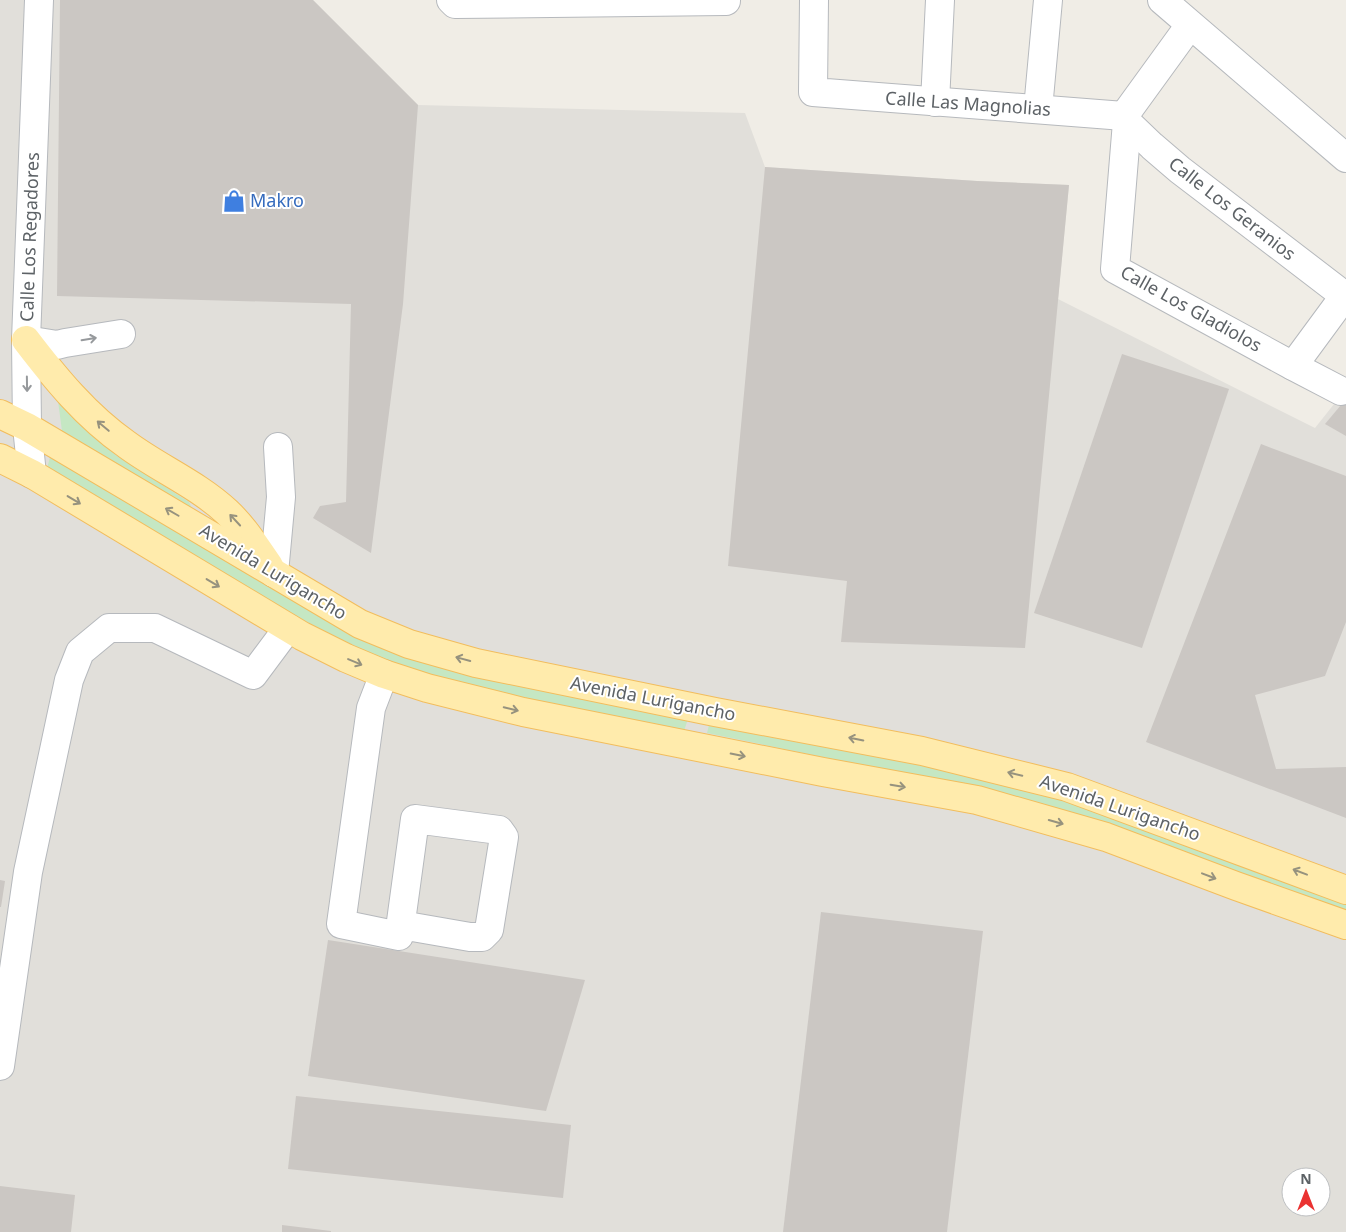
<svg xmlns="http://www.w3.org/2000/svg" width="1346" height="1232" font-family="'Noto Sans',sans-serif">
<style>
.industrial{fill:#e1dfda;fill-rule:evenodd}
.green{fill:#c5e7c3}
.building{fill:#cbc7c3}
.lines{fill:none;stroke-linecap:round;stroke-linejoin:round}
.minor-casing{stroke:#b6b9bd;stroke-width:30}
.major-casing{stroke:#f2bd5d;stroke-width:30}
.minor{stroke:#fff;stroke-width:28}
.major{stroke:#ffebac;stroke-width:28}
.oneway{stroke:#96999c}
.oneway2{stroke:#96927e}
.labels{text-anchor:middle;stroke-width:4;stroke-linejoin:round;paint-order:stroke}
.street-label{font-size:18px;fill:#5d6266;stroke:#fff}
.shop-label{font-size:18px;fill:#366cbe;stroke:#fff;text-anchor:start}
</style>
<rect width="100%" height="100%" fill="#f0ede6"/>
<path class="industrial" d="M0 0H313L418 105 745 113 765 167 977 181 1069 185 1058 299 1315 428 1346 389V1232H0ZM1291 1177H1321V1207H1291Z"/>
<g class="green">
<polygon points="58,401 92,435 117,456 189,502 195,515 62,431"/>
<polygon points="51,454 414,659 461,674 689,716 684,731 456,688 410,672 317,628 47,468"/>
<polygon points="710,721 949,766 1061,797 1338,897 1346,904 1346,909 1327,908 952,784 707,733"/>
</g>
<g class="building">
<polygon points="60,0 313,0 418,105 403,304 371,553 313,518 320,506 346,502 351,304 57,296"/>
<polygon points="765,167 977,181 1069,185 1025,648 841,642 847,581 728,566"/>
<polygon points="1122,354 1229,389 1142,648 1034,613"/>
<polygon points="1346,399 1346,436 1325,424"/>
<polygon points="1261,444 1346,476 1346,622 1325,676 1255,695 1276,769 1346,767 1346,818 1146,742"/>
<polygon points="0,880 5,881 1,907 0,907"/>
<polygon points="821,912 983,931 947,1232 783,1232"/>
<polygon points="328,940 585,980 546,1111 308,1076"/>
<polygon points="296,1096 571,1125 563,1198 288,1169"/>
<polygon points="0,1186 75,1195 71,1232 0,1232"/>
<polygon points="282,1225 331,1231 331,1232 282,1232"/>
</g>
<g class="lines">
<defs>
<g id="minor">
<polyline points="451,0 455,4 726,1"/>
<polyline points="814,0 813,92 1124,116"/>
<polyline points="1162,0 1346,158"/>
<polyline points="935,102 940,0"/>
<polyline points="1038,109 1048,0"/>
<polyline points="1124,116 1127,122 1152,146 1180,170 1345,296"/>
<polyline points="1124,116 1190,25"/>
<polyline points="1127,122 1115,269 1293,366 1341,391"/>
<polyline points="26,340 57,345 65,343 121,334"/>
<polyline points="1293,366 1346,294"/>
<polyline points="32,474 27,427 26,340 39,0"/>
<polyline points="274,573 281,497 278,447"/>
<polyline points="384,674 371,708 341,924 399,936 415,819 499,830 504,837 489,930 482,937 470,937 401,925"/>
<polyline points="0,1066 28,872 69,680 80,652 109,628 155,628 253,675 288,628"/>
</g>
<g id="major">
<path d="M26 340C55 378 86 416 126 444 158 468 197 484 227 512 244 528 256 547 269 566"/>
<polyline points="0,414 27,427 360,624 409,644 476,663 715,712 922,751 1067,787 1346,890"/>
<polyline points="0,458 32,474 302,636 346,658 384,674 427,688 523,712 823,772 977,800 1106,837 1236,886 1346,925"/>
</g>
</defs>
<use href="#minor" class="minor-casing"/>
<use href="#major" class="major-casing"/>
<use href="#minor" class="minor"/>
<use href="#major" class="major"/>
</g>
<defs><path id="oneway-shaft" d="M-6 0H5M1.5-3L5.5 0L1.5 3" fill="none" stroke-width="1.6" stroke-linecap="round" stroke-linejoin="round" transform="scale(1.25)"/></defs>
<g class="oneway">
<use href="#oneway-shaft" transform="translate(89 339) rotate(-9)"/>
<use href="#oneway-shaft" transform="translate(27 384) rotate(89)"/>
</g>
<g class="oneway2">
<use href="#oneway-shaft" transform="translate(103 426) rotate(-140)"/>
<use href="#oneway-shaft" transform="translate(74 500) rotate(31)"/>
<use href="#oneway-shaft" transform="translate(172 512) rotate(-150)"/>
<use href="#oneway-shaft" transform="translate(235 520) rotate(-133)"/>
<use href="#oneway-shaft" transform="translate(213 583) rotate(31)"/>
<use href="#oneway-shaft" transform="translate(463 659) rotate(-165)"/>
<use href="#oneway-shaft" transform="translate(355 662) rotate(23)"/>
<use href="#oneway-shaft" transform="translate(511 709) rotate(14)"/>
<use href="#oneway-shaft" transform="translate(856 739) rotate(-169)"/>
<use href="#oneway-shaft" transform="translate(738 755) rotate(11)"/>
<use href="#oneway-shaft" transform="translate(1015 774) rotate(-166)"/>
<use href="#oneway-shaft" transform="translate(898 786) rotate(10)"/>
<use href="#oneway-shaft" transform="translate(1056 822) rotate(16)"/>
<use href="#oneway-shaft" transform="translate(1300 872) rotate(-159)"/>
<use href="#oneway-shaft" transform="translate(1209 876) rotate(21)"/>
</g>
<defs>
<symbol id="shop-bare" viewBox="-9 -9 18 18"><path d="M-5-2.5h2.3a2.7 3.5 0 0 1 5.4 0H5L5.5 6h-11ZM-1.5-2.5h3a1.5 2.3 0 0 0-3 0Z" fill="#3f7fe0" stroke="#fff" stroke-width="2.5" paint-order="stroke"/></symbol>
</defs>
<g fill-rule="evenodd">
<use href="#shop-bare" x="218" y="185" width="32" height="32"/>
</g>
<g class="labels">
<g class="street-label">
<text transform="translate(968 104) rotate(4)" y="6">Calle Las Magnolias</text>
<text transform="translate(1232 209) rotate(38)" y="6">Calle Los Geranios</text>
<text transform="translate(30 237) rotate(-88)" y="6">Calle Los Regadores</text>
<text transform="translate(1191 309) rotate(29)" y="6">Calle Los Gladiolos</text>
<text transform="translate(273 572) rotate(31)" y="6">Avenida Lurigancho</text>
<text transform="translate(653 699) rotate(11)" y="6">Avenida Lurigancho</text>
<text transform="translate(1120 808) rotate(19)" y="6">Avenida Lurigancho</text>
</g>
<g class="shop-label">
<text x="250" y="207">Makro</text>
</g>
</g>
<g transform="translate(1306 1192)"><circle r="24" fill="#ffffff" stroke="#bec0c2"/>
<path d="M0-4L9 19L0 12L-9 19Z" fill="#ea3231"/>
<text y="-8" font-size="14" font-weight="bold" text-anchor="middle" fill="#5d6266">N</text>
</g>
</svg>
